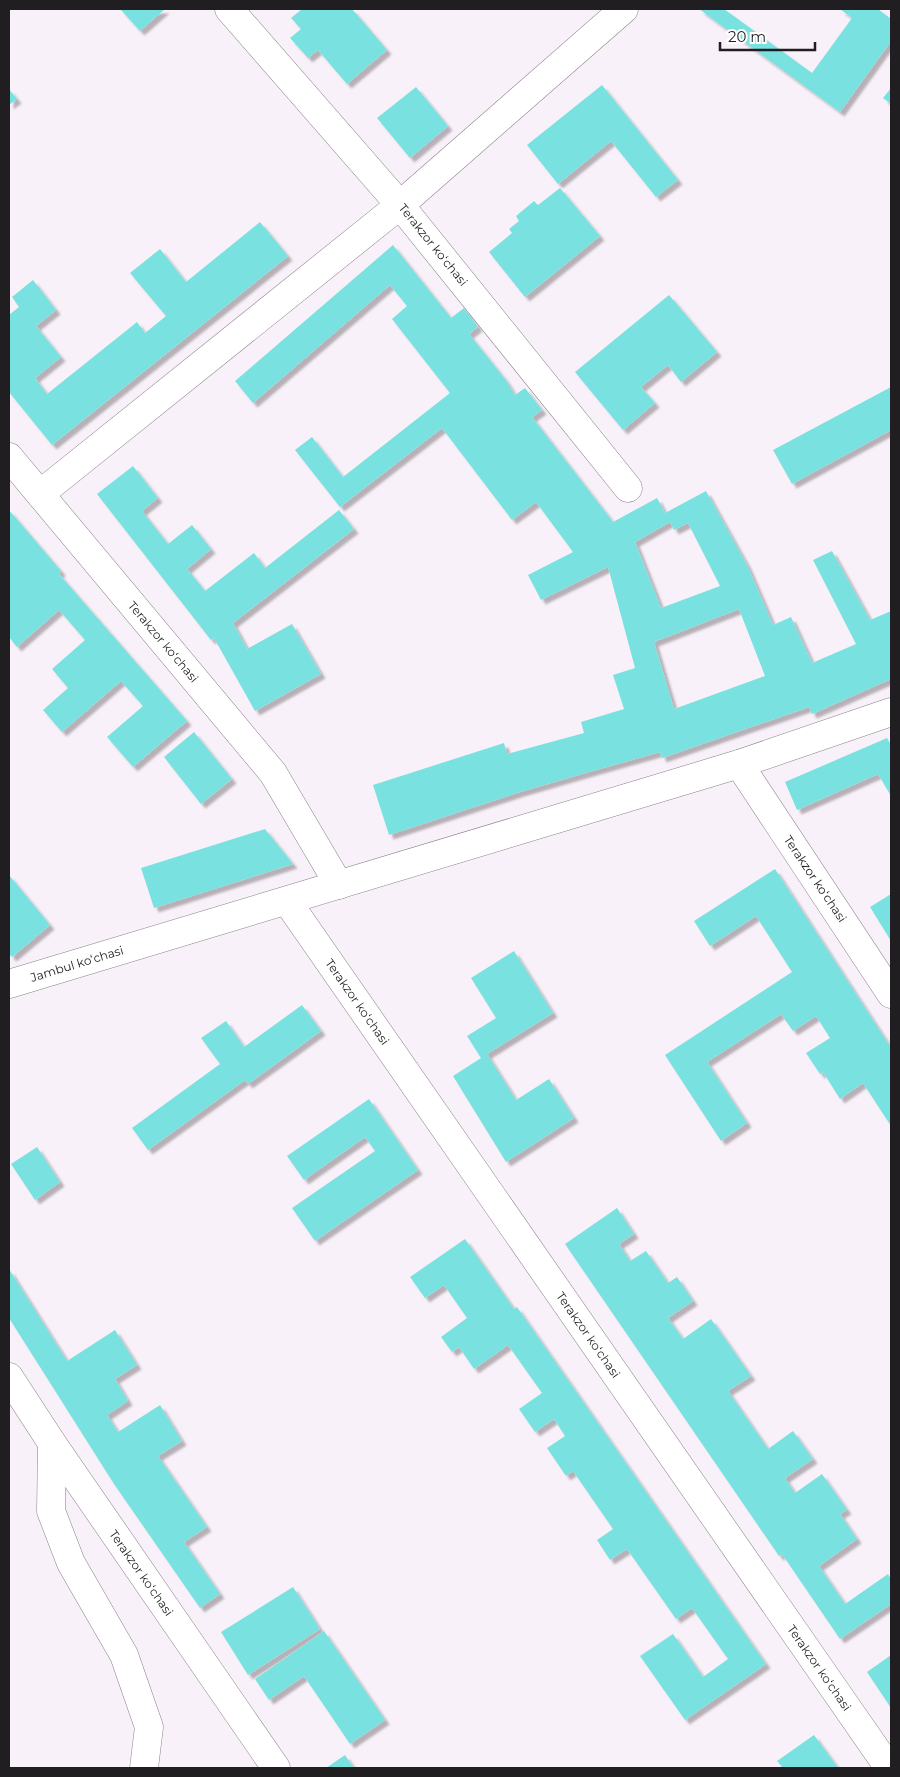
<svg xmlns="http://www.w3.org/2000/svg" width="900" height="1777" font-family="Montserrat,sans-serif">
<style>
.building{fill:#79e2e0;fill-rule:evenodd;filter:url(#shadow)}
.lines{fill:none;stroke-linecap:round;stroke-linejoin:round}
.minor-casing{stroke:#8a8289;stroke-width:29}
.tertiary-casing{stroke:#8a8289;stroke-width:29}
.minor{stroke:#fff;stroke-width:28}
.tertiary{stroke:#fff;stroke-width:28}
.labels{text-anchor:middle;stroke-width:4;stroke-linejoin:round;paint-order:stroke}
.street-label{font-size:12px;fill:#211e21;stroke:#fff}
</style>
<defs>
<filter id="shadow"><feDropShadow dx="4.5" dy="4.5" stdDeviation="1" flood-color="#0004"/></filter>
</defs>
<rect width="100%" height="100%" fill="#f9f1f9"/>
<g class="building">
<polygon points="120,9 165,9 140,31"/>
<polygon points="302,9 352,9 387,50 347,84 318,50 308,58 290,38 301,29 291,18"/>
<polygon points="699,9 724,9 812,73 852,18 840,9 878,9 891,19 891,41 840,112"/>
<polygon points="602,85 678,180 656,197 611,141 558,184 527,145"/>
<polygon points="416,87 448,126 410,158 377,118"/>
<polygon points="891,88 891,104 883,98"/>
<polygon points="9,89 17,99 9,105"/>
<polygon points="560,188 600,236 525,297 489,252 512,233 509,229 519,221 516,216 534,201 538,205"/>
<polygon points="260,222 288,256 52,445 9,392 9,315 19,307 12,297 33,280 56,310 36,326 61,357 35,378 47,394 137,322 145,333 166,316 130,273 160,249 186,282"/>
<path d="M393 245 451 318 464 308 478 327 469 334 505 379 515 395 525 388 542 410 532 417 613 522 657 498 665 513 706 491 747 565 773 625 791 617 812 663 856 644 813 560 832 551 870 620 891 611V679L812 714 809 707 662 758 660 752 596 770 520 792 389 835 373 785 504 743 507 754 584 733 581 722 624 709 613 675 635 668 608 567 541 600 528 575 573 552 536 502 512 520 442 428 340 507 295 450 312 437 343 477 450 393 392 319 407 306 390 285 253 403 235 381ZM670 522 674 530 688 523 720 586 661 608 635 542ZM739 609 765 676 674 709 654 642Z"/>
<polygon points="669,295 717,352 681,382 668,365 641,387 655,403 623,430 575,372"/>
<polygon points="891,387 891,430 792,484 773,450"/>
<polygon points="133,466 158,498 142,511 168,544 192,525 211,549 187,569 205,591 254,553 265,568 339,510 354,529 233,623 247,649 292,624 321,674 255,711 214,638 211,640 97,494"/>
<polygon points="9,510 61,571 59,574 187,721 133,767 107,737 143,706 121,681 62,732 43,710 68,688 52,669 85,640 59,610 17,647 9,637"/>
<polygon points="194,732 232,779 201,804 164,757"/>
<polygon points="887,738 891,745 891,796 878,774 797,810 785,782"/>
<polygon points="265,829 293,864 154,908 141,868"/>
<polygon points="775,869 891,1048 891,1126 863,1083 840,1099 823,1072 820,1074 806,1053 830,1038 816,1016 793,1031 781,1014 707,1062 747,1123 721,1141 665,1055 792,972 756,916 710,946 694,921"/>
<polygon points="9,875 50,925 12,957 9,954"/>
<polygon points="891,894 891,941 870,907"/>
<polygon points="514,951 553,1013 487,1054 516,1100 549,1079 574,1118 506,1162 453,1076 481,1058 467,1036 496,1018 471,978"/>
<polygon points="302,1005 321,1031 248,1084 245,1080 148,1150 132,1128 220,1064 201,1038 226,1021 244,1047"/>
<polygon points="369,1099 418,1170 315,1241 292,1208 375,1151 365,1137 304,1180 287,1156"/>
<polygon points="37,1147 60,1182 35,1200 11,1164"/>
<polygon points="617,1208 634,1234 619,1244 630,1261 646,1251 668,1283 677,1277 693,1301 668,1318 683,1339 711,1319 751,1376 728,1391 768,1449 793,1431 813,1459 785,1478 795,1493 822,1474 847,1510 840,1514 857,1539 819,1566 845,1604 888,1574 891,1579 891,1604 840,1639 782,1554 779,1556 565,1244"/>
<polygon points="465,1239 514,1309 517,1307 766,1664 685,1720 640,1656 673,1634 703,1677 728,1659 692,1608 676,1619 627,1549 610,1560 597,1540 613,1529 573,1471 566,1476 547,1448 565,1436 554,1419 535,1432 519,1409 542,1393 508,1345 474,1369 459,1347 452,1352 441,1337 467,1318 444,1285 425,1298 410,1277"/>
<polygon points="9,1269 67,1361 115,1330 137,1365 115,1379 128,1401 107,1415 118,1432 160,1405 182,1441 158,1456 207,1527 184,1542 220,1594 200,1608 114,1484 9,1318"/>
<polygon points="293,1587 320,1629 248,1675 221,1632"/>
<polygon points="324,1631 385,1720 350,1744 304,1676 269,1700 255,1679"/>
<polygon points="891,1655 891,1708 867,1672"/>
<polygon points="814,1735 838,1768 783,1768 777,1761"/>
<polygon points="345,1755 354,1768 326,1768"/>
</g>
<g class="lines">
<defs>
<g id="minor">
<polyline points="229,9 400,205 628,488"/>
<polyline points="9,457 273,773 339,885"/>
<polyline points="40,494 400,205 624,9"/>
<polyline points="739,764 891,994"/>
<polyline points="287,901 889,1768"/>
<polyline points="9,1377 52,1443 276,1768"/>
<polyline points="52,1443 51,1511 71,1563 124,1655 149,1727 144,1768"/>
</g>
<polyline id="tertiary" points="9,984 739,764 891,712"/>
</defs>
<use href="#minor" class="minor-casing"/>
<use href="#tertiary" class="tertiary-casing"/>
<use href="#minor" class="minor"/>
<use href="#tertiary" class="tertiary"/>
</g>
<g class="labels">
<g class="street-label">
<text transform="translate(433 245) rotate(51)" y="4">Terakzor koʻchasi</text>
<text transform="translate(163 642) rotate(50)" y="4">Terakzor koʻchasi</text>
<text transform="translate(815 879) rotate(56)" y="4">Terakzor koʻchasi</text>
<text transform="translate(77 964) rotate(-17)" y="4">Jambul koʻchasi</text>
<text transform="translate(357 1002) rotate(55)" y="4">Terakzor koʻchasi</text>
<text transform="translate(588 1335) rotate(55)" y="4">Terakzor koʻchasi</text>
<text transform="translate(141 1573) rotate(55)" y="4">Terakzor koʻchasi</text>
<text transform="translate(819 1668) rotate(55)" y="4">Terakzor koʻchasi</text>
</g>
</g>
<rect width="900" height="1777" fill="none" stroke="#211e21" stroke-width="20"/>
<path d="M720 42v8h95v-8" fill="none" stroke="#211e21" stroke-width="2.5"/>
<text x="728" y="42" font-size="15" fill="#211e21" stroke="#ffffff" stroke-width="4" paint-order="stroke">20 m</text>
</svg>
